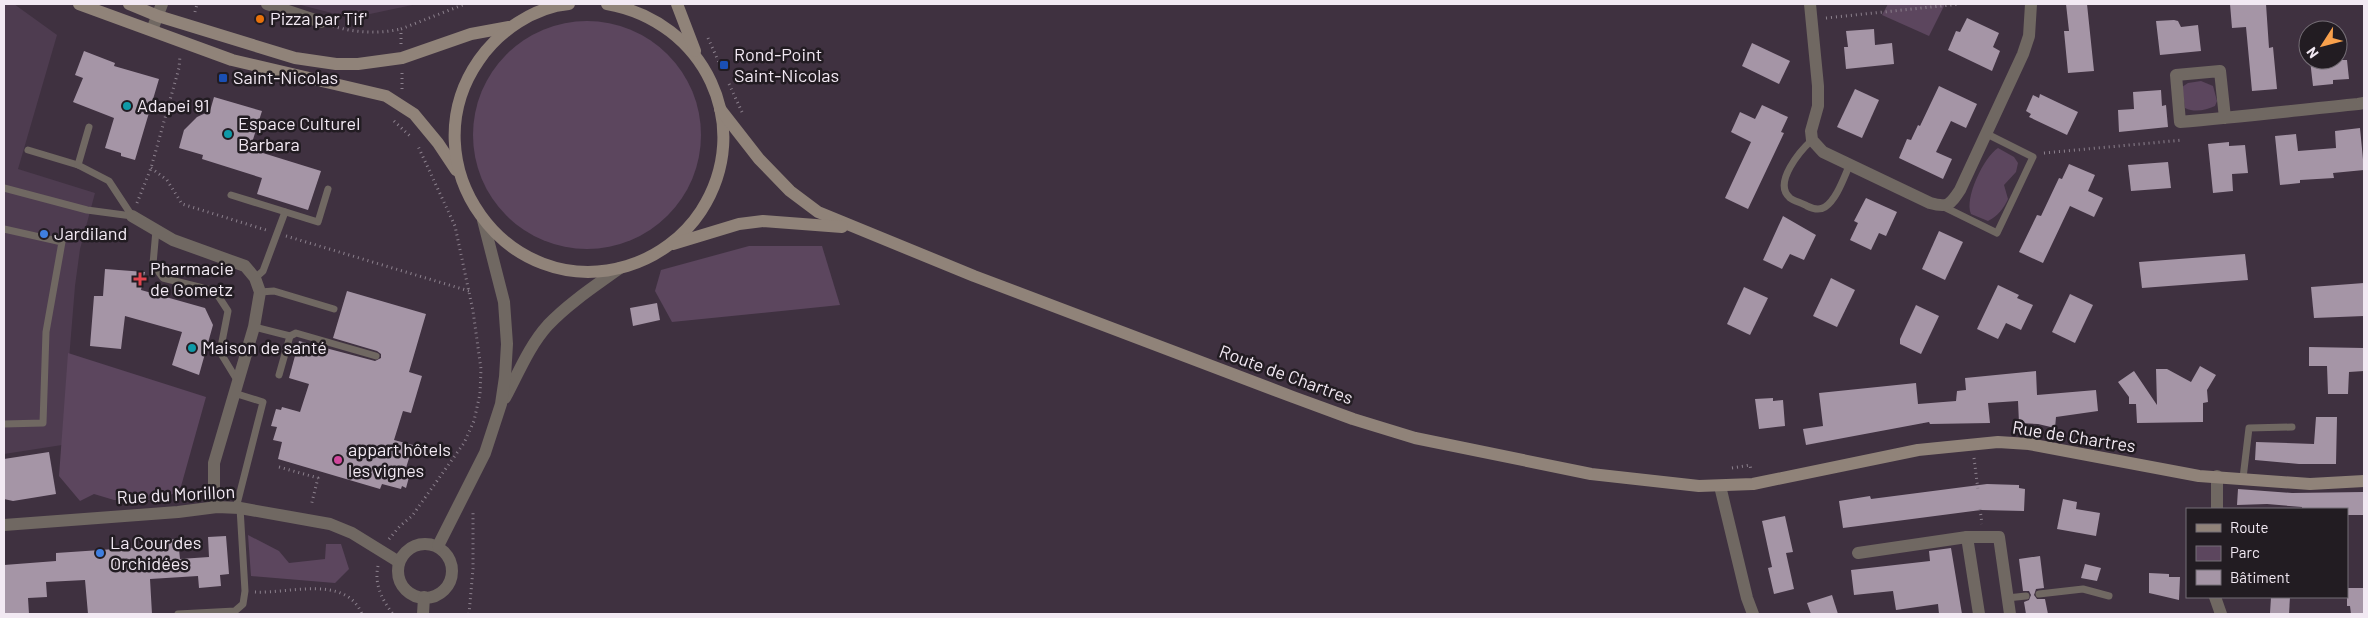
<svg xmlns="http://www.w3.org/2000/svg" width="2368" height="618" font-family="Barlow,sans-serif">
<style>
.built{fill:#4e3c50}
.green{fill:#5c465e}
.building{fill:#a595a6}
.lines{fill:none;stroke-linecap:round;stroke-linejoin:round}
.path{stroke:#8c818d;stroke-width:3;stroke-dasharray:1 4;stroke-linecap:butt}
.service{stroke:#706862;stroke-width:7}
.minor{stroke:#706862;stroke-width:12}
.tertiary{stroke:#706862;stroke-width:12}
.secondary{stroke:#908379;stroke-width:12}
.food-dot{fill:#e8710a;stroke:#221c22;stroke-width:2}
.transit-dot{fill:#1a4fb4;stroke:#221c22;stroke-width:2}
.culture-dot{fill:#0f9aa8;stroke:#221c22;stroke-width:2}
.shop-dot{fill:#3f7fe0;stroke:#221c22;stroke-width:2}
.health-dot{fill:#e0444e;stroke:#221c22;stroke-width:2}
.hotel-dot{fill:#d1479c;stroke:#221c22;stroke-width:2}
.labels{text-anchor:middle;stroke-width:5;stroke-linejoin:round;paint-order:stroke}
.poi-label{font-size:18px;fill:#f2e9f3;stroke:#221c22;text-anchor:start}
.street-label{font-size:18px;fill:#f2e9f3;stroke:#221c22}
</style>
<rect width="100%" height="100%" fill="#3f3140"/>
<g class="built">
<polygon points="4,4 14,4 57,35 18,169 95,193 80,249 75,286 62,445 4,454"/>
<polygon points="297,4 417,4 351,18"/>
</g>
<g class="green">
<polygon points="1888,4 1945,4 1929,36 1882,15"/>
<circle cx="587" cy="135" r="114"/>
<path d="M2201 81 2213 86 2217 101 2215 106C2206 110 2195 113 2185 108L2182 87 2188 83Z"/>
<path d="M1998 148 2014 157 2018 163 2016 172 2004 185 2008 199C2004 208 1998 216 1988 221L1971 214C1964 198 1984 157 1998 148Z"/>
<polygon points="749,246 822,246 840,305 672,322 655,291 661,270"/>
<polygon points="68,353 206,397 180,490 161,500 114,500 94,494 80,501 59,476"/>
<polygon points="248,535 279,551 289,563 325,559 326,544 341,544 349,569 335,583 251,576"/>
</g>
<g class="building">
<polygon points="2066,4 2087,4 2094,71 2068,73 2064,31 2069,31"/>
<polygon points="2230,4 2266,4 2269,48 2273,47 2277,89 2252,91 2246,27 2232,28"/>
<polygon points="1967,18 1999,33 1993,47 2000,51 1992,71 1948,50 1956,31 1960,32"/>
<polygon points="2174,20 2178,21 2181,27 2198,25 2201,51 2160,55 2156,21"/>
<polygon points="1874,29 1875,45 1892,43 1894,64 1846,69 1844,47 1848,47 1846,31"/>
<polygon points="1752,43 1790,61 1779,84 1742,66"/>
<polygon points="84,51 115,63 114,66 159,79 135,160 121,156 121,153 105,148 114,118 73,102 83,78 75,75"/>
<polygon points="2310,60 2347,60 2349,79 2333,80 2333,84 2313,86"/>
<polygon points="1939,86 1977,104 1966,128 1951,121 1936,152 1952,159 1943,179 1899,158 1907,139 1911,140 1918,125 1920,126"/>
<polygon points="1855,89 1879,100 1862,138 1837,127"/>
<polygon points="2161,90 2162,106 2166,105 2168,127 2119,132 2118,110 2134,109 2133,92"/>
<polygon points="2040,94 2078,112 2067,135 2029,117 2031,114 2026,111 2033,95 2039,98"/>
<polygon points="214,97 262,111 250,149 321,171 308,210 257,194 262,178 202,159 203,155 179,148 184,130 197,117 210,111"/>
<polygon points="1762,105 1788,117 1781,132 1784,133 1748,209 1725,198 1751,142 1731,132 1740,112 1755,119"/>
<polygon points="2360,128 2364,170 2333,173 2334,178 2300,180 2300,183 2280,185 2275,136 2296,134 2298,151 2336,148 2335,131"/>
<polygon points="2229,142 2229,146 2245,145 2248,173 2232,174 2233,191 2213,193 2208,144"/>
<polygon points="2168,162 2171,188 2131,191 2128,165"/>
<polygon points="2069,164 2095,175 2088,191 2103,198 2094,217 2070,206 2043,263 2019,252 2037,215 2041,216 2059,178 2062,179"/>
<polygon points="1866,198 1897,212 1886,236 1879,233 1871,250 1850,240 1858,223 1854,221"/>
<polygon points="1783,216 1816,235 1804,260 1790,254 1782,269 1763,260"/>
<polygon points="1939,231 1963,242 1945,280 1922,269"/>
<polygon points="2245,254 2248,280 2142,288 2139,262"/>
<polygon points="105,269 145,272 141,290 205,308 213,325 199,375 172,365 182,332 125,316 121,349 90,346 94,296 103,296"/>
<polygon points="1831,278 1855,290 1837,327 1813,316"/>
<polygon points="2364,283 2364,316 2314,318 2311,287"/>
<polygon points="1998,285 2019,295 2017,298 2033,305 2021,330 2006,323 1998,339 1977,329"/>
<polygon points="1744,287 1768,298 1750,335 1727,324"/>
<polygon points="347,291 426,314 409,372 422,376 411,413 403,411 394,440 413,445 406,468 411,470 406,488 402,486 401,489 382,484 380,489 278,459 282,442 273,440 277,427 271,426 276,409 281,410 282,407 300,412 309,384 289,378 299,341 375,361 381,358 381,354 377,351 333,338"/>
<polygon points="2070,294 2093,305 2075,343 2052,332"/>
<polygon points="657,303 660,320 633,326 630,308"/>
<polygon points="1916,305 1939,316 1921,354 1900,344 1900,339"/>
<polygon points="2309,347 2364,348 2364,371 2349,372 2348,394 2328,394 2327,366 2309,366"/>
<polygon points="2200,366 2216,375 2207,390 2208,402 2203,403 2203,422 2137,423 2136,404 2129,404 2129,397 2118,382 2134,371 2157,405 2156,369 2167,369 2191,382"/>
<polygon points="2036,371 2037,395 2096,390 2098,411 2056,417 2055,428 2038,424 2019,423 2018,401 1988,403 1990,423 1930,424 1929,422 1806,445 1803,429 1823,426 1819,393 1916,383 1918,404 1956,401 1957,391 1966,390 1965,378"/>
<polygon points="1773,398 1773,401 1783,400 1785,426 1759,429 1755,399"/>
<polygon points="2316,417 2337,417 2336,464 2299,464 2255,460 2256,442 2314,444"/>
<polygon points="49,452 56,494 13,501 4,499 4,459"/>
<polygon points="1987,484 2019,485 2019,488 2025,489 2024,511 1981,510 1843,528 1839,501 1870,496 1871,499"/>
<polygon points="2238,489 2292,493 2364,492 2364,515 2347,515 2347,509 2302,509 2302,507 2267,504 2237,505"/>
<polygon points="2063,499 2077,502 2076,509 2100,513 2096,536 2057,529"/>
<polygon points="1785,516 1793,552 1786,553 1794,589 1774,594 1768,568 1772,567 1762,521"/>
<polygon points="226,536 229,574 220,575 221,586 199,588 198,576 150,579 152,614 88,614 85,580 46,582 47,597 28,598 29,614 4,614 4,565 56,561 56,553 160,546 160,540 178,539 180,559 209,557 208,537"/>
<polygon points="1951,548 1962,614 1939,614 1938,604 1896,610 1893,591 1854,595 1851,570 1930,561 1929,551"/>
<polygon points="2040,556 2044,588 2036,589 2034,595 2037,599 2045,599 2048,614 2026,614 2024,602 2029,600 2031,595 2029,591 2023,591 2019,559"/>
<polygon points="2085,564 2101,568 2097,581 2081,578"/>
<polygon points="2149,573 2169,574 2169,577 2180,577 2179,600 2149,593"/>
<polygon points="2347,588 2364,588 2364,614 2351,614 2350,606 2347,606"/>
<polygon points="1832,595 1838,614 1811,614 1807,603"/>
<polygon points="2271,597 2290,597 2289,614 2270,613"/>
</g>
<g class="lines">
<g class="path">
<polyline points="195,12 197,4"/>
<polyline points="1826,18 1960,4"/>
<path d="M333 26C355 33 378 34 401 29"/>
<polyline points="708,38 721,67"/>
<polyline points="401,44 401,29 465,4"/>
<polyline points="402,73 402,89"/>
<polyline points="729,84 742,112"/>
<polyline points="394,121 411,137"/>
<polyline points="2044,153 2183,140"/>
<polyline points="151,168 167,180 182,204 266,230"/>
<polyline points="137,203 151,168 179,68 180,56"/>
<polyline points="286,236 469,291"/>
<polyline points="1974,458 1978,490"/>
<polyline points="279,467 318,478 311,506"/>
<polyline points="1732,468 1750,465 1751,470"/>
<polyline points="1980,509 1982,524"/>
<polyline points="389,539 400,526 412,516 464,443 474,421 480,394 481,369 473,311 455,226 417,144"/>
<path d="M378 566C374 584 382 600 393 614"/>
<path d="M255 592C289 594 345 574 362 614"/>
<polyline points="469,614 473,569 473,510"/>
</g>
<g class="service">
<path d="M1812 140C1801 150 1772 183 1790 198 1794 201 1802 203 1807 206 1813 209 1819 211 1825 207 1837 199 1844 177 1850 164"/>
<polyline points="28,150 78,165 109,181 132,216"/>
<polyline points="78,165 89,127"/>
<polyline points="4,188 87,210 132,216"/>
<polyline points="231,195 318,222 328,189"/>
<polyline points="1942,206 1997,233 2033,157 1987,134"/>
<polyline points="4,229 62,242 46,332 43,423 4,424"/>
<polyline points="156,230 153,264 163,278 215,291 228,311 220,352 237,380"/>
<polyline points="255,278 263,271 285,212"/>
<polyline points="260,292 274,291 334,309"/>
<polyline points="254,327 290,336 279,375"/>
<polyline points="290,336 296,333 376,356"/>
<polyline points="234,393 263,402 236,508"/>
<polyline points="2243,478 2249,428 2292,427"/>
<polyline points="2039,594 2083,589 2109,596"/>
<polyline points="2007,598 2026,596"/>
<polyline points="178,614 235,611 243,604 245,591 240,508"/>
</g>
<g class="minor">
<polyline points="267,4 321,22"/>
<path d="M1810 4 1818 86V106L1811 131 1812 140 1823 152 1930 203C1948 208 1950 205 1960 190L2023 54 2029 36 2031 4"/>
<polyline points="152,30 162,4"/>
<path d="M2225 118 2220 71 2176 75 2180 122C2240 117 2299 110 2358 104L2364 103"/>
<polyline points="132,216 173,240 245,266 255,278 260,292 254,327 214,463 214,496 217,507"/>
<polyline points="2217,476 2217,509"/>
<polyline points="1720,486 1747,598 1753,614"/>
<polyline points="4,525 178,512 217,507 240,508 330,524 352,533 399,562"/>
<polyline points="1967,537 1979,614"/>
<polyline points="1858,553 1967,537 1999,537 2010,614"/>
<polyline points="2215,597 2221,614"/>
</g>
<g class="tertiary">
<path d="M505 398C518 374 529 346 548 325 569 303 595 286 620 268"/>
<circle cx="425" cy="571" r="27"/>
<polyline points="438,546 485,453 501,404 505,377 507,344 504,302 483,220"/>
<polyline points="423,614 424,597"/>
</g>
<g class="secondary">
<polyline points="79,4 232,60 386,96 414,114 438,143 456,170"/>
<polyline points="129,4 158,16 295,58 336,64 358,64 402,58 471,34 509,27"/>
<path d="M569 4C534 7 499 31 479 60 407 163 506 302 627 266 657 257 684 237 701 211 756 126 704 21 607 4"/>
<polyline points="677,4 695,51"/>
<polyline points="720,109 759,159 790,191 818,212 974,276 1293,397 1353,419 1415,438 1591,474 1699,486 1753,484 1918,450 1998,442 2029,444 2199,476 2310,484 2364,481"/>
<polyline points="673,244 739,224 763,221 842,227"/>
</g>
</g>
<circle class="food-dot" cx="260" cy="19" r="5"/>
<g class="transit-dot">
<rect x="719" y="60" width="10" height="10" rx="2.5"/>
<rect x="218" y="73" width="10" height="10" rx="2.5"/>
</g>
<g class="culture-dot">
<circle cx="127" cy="106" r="5"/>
<circle cx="228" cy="134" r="5"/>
<circle cx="192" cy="348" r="5"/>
</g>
<g class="shop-dot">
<circle cx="44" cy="234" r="5"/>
<circle cx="100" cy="553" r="5"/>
</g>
<path class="health-dot" d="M137.5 271.5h5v5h5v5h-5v5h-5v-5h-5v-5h5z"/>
<circle class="hotel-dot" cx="338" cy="460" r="5"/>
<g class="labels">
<g class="poi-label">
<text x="270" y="25">Pizza par Tif'</text>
<text x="734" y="61">Rond-Point<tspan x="734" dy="21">Saint-Nicolas</tspan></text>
<text x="233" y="84">Saint-Nicolas</text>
<text x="137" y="112">Adapei 91</text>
<text x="238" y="130">Espace Culturel<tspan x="238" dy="21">Barbara</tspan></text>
<text x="54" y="240">Jardiland</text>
<text x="150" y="275">Pharmacie<tspan x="150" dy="21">de Gometz</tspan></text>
<text x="202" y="354">Maison de santé</text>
<text x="348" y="456">appart hôtels<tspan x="348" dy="21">les vignes</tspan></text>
<text x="110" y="549">La Cour des<tspan x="110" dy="21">Orchidées</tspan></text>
</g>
<g class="street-label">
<text transform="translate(1286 375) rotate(20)" y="6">Route de Chartres</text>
<text transform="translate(2074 437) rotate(9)" y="6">Rue de Chartres</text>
<text transform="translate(176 495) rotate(-3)" y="6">Rue du Morillon</text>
</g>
</g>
<rect width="2368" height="618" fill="none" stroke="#f2e9f3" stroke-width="10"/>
<rect x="2186" y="508" width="162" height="90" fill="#221c22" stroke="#756e76"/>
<rect x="2196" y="524" width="25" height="8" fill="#908379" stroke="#756e76"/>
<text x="2230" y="533" font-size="15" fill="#f2e9f3">Route</text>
<rect x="2196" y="546" width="25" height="15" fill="#5c465e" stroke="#756e76"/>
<text x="2230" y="558" font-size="15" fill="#f2e9f3">Parc</text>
<rect x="2196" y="570" width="25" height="15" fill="#a595a6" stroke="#756e76"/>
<text x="2230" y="583" font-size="15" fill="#f2e9f3">Bâtiment</text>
<g transform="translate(2323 45) rotate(234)"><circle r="24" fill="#221c22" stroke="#756e76"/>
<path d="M0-4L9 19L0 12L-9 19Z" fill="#f9a04c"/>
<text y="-8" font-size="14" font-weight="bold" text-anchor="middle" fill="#f2e9f3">N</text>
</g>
</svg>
